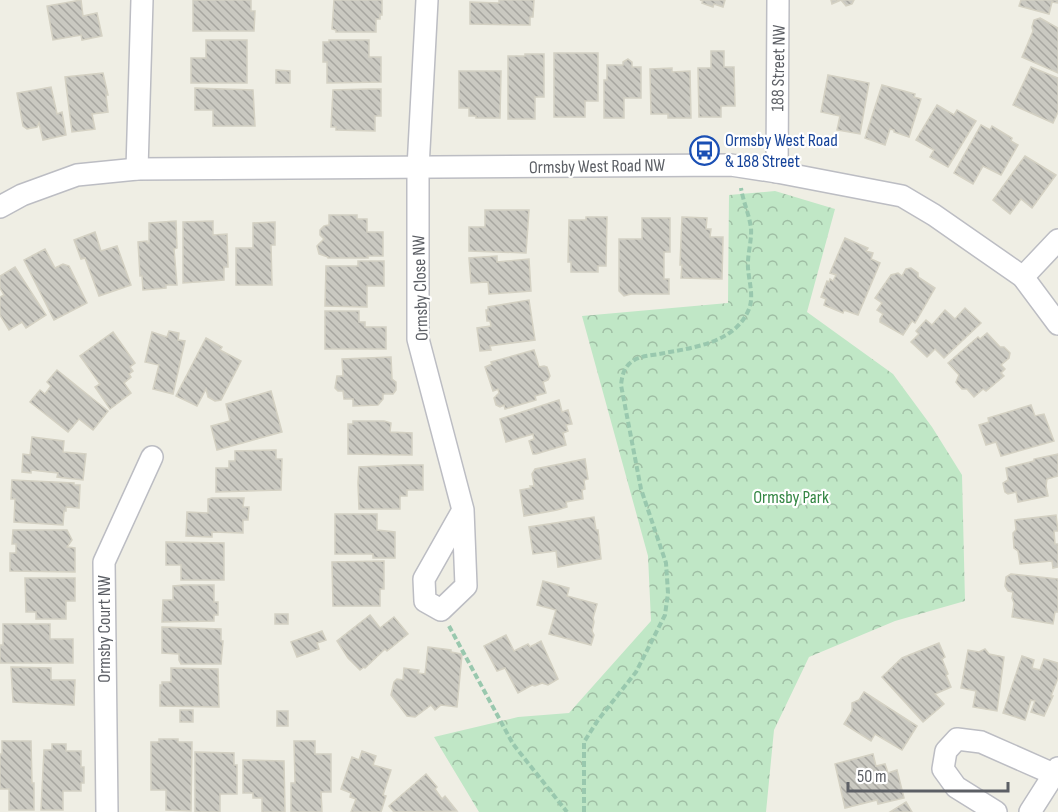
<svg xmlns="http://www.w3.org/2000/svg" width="1058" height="812" font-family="'Sofia Sans Condensed',sans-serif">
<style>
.park{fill:url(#park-crowns)}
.building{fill:url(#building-back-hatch);stroke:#d4d1c3;stroke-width:1.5}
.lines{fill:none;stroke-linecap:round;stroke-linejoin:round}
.minor-casing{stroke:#bcbdc3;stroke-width:24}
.path{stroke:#99c8ae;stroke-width:4;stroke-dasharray:6 3;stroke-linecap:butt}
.minor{stroke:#fff;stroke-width:21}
.labels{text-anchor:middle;stroke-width:4.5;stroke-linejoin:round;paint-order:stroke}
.street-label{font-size:18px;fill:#5c5f65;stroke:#fff}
.transit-label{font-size:18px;fill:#164399;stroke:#fff;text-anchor:start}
.park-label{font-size:18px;fill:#338643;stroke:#fff}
</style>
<defs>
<pattern id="park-crowns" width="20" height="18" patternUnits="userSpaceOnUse" patternTransform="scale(1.5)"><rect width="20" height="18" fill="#c0e7c6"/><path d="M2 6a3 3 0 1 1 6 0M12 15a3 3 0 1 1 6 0" fill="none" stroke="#9fbea4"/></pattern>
<pattern id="building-back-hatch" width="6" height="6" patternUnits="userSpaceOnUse" patternTransform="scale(1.5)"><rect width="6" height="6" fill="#cac9c1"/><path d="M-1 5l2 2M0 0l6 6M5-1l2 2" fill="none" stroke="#a7a6a0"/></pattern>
</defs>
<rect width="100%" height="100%" fill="#efeee4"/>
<polygon class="park" points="775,191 835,209 807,312 893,374 932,427 962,475 965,601 895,621 809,657 774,730 766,812 479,812 434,737 518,717 569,713 651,621 648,556 582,316 728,303 729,195"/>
<g class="building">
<polygon points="81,0 83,16 97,13 102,36 82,40 81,35 53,40 47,6"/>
<polygon points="193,0 251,0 251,11 255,11 254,31 193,31"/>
<polygon points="334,0 382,0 382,15 380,15 380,19 376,19 376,32 336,32 336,30 332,29"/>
<polygon points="499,0 534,0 533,17 530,17 530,25 470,24 470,2 499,3"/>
<polygon points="700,0 725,0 723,7 714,4 713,7 702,3 703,1"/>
<polygon points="831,0 854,0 852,4 846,6 841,0 832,4"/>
<polygon points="1021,0 1058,0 1058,3 1052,2 1049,14 1019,6"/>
<polygon points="1040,18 1058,28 1058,73 1022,57 1033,31 1032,27 1034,20"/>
<polygon points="206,40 247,40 247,83 191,83 191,58 206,58"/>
<polygon points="329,40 369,40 369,57 381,57 381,82 327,83 327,62 323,62 323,42 329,42"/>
<polygon points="711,51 724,51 724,67 734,67 735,106 721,106 721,117 699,117 698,68 711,68"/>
<polygon points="554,53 598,53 598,101 585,101 585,117 554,117"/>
<polygon points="525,54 544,54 544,97 535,97 535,119 508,119 508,56 525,56"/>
<polygon points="628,59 632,62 632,67 641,67 641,98 624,98 624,118 604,118 604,80 607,80 607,65 623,65 623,62"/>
<polygon points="1031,67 1058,78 1058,112 1053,123 1013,105"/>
<polygon points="672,68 672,72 690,71 691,118 668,118 668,114 651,114 650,69"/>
<polygon points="276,70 290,71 290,83 276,83"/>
<polygon points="459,71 501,71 500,118 476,118 476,116 469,116 469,108 459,108"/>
<polygon points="103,73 108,95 106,95 108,112 92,114 95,129 72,132 65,77"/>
<polygon points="828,75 869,83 860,134 837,130 840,116 821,112"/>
<polygon points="882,85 915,94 914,97 921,99 909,137 894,132 894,130 890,129 885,145 865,138"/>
<polygon points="51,87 57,114 62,112 66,135 43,140 39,123 37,127 27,129 23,126 17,93"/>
<polygon points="195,88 253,90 255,126 213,126 213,110 195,110"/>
<polygon points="369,89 381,89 381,116 375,116 375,131 336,130 336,127 331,127 333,90"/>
<polygon points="937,105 954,115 957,110 976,121 948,167 930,157 934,150 916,140"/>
<polygon points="981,125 990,130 992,126 1012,138 1011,141 1018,145 1001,175 983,166 973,184 954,173"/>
<polygon points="1025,156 1056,175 1032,208 1021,199 1010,214 993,200"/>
<polygon points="485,210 529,210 526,253 469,251 469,227 485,227"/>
<polygon points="329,215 357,215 357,219 367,219 367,232 383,232 383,256 368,256 368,258 328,258 328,257 319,254 317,246 324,239 320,235 320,230 324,226 329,225"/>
<polygon points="586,217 607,217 606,266 598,266 598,272 571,272 571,262 568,262 569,220 586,220"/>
<polygon points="682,217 707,218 706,229 711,229 710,237 723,237 722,279 681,278 682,265 680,265"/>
<polygon points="642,218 670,218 670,252 664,252 664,279 669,279 669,294 631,294 624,296 619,291 619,239 642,239"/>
<polygon points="176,221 177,248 174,249 177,285 166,285 166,288 143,290 142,276 140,276 138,242 147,241 147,243 149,243 149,223"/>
<polygon points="213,221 213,235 227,234 228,267 224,267 224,280 183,283 183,222"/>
<polygon points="275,222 275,245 271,245 272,285 236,285 236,248 253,248 253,223"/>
<polygon points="95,232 101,251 117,246 131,285 99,296 85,258 81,259 74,240"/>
<polygon points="845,238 868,248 866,251 873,253 871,259 880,263 858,315 844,310 843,313 824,305 826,299 821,297 827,281 829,282 830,279 833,281 836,275 830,273"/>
<polygon points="45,249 55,268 63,264 69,266 87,303 54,320 24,260"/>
<polygon points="497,256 497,262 529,259 531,291 489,294 488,282 471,283 469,258"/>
<polygon points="358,261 384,261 384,286 367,286 367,307 325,306 326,266 358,266"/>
<polygon points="15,267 46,315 26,328 22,322 9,330 0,315 0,297 4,295 0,288 0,276"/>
<polygon points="911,268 918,273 918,277 935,288 915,323 912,321 903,335 880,322 880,319 883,314 877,310 882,303 875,298 891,275 898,273 902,276 906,269"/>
<polygon points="529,300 535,340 490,346 491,350 480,351 477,328 491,326 490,321 487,321 486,310 488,310 488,307"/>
<polygon points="965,308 981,323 944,358 935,349 927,357 911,342 919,334 916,331 926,320 932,325 945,310 955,319"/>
<polygon points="325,311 359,311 359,322 365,322 365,327 386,327 386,349 325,349"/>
<polygon points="169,331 179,333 178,340 185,341 173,394 153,389 159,365 145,362 152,332 167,337"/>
<polygon points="113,332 135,363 130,367 133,371 129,374 131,377 124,383 131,393 110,409 95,387 100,384 80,356"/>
<polygon points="987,333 1000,347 1004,347 1010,353 1009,358 1001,365 1005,369 1001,373 1004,376 986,391 983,389 974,397 967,389 962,389 956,382 959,375 948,363 978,337 980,339"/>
<polygon points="206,338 222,347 220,350 241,361 221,400 215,401 208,397 206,389 197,406 176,396"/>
<polygon points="534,350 539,367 544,366 547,367 550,376 548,380 543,382 546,393 535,396 536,400 505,409 504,405 500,407 496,405 494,398 499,393 498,389 493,391 485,367 492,364 491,362"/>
<polygon points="391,357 392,379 396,382 396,390 393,394 383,394 383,399 378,405 353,406 353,399 344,399 343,391 338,391 335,388 337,376 343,376 342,359"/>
<polygon points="57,370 108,411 93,430 79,419 68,432 30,402 40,390 45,394 51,386 47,382"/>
<polygon points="271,391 282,432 217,450 211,426 230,421 226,404"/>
<polygon points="559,400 562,412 568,410 572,424 566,425 568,431 563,433 566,445 536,454 533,454 529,441 534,439 533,434 506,442 500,419"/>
<polygon points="1031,405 1035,416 1044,414 1054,441 1001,456 996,442 986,445 979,425 989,422 988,418"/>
<polygon points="353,421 384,421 391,423 390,432 412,433 412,455 348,454 348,424 353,424"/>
<polygon points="32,437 64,441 63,452 86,454 83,480 57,477 58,473 31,470 31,473 22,472 23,454 30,455"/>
<polygon points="276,450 276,459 282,459 281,490 216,492 216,468 229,468 229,461 235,461 235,451"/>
<polygon points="1058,454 1058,476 1047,479 1046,486 1048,496 1018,502 1016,492 1008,494 1005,492 1003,483 1008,480 1006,468 1034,461 1034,459"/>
<polygon points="585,459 588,479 584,480 585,489 582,490 583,499 566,502 567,507 557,510 524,516 520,490 531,488 530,486 534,486 532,474 535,469"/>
<polygon points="402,465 423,465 423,490 407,490 407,496 400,496 400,509 359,509 358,483 359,467"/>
<polygon points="12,480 74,483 74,485 80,485 79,508 66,507 66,511 64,511 63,525 14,522 15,499 11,499"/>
<polygon points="212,498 244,498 243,507 249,507 248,520 243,520 243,533 212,532 212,537 186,536 187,512 208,513 208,499"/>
<polygon points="335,514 377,514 377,530 395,532 395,558 373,558 373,554 335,554"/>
<polygon points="1056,515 1058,531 1054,531 1055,544 1058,544 1058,567 1053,568 1052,561 1020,564 1018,551 1014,548 1013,533 1016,530 1015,520"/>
<polygon points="594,517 596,530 598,530 601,559 558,567 556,551 533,554 529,527"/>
<polygon points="13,530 67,530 72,540 67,547 75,548 75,572 10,571 10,553 16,553 16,544 12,544"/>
<polygon points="166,542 224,543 224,580 181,580 181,565 166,565"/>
<polygon points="384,561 384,589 380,589 380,606 333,606 332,562"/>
<polygon points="1011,574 1058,579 1058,612 1055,612 1053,624 1012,617 1014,603 1012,598 1013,592 1008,591 1005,586 1006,577"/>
<polygon points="25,578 75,578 75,601 66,601 66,619 36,619 36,612 26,612"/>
<polygon points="543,581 569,588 567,596 597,604 593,618 594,622 592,631 594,635 591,645 549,634 556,610 537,605"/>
<polygon points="185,585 214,585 214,602 218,602 218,615 214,615 214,621 162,622 163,600 173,600 173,586"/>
<rect x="275" y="614" width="13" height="10"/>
<polygon points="370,615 380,628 394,617 408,634 387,651 385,649 365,668 364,667 360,670 348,658 337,641"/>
<polygon points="3,624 50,624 50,639 73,639 73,663 0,663 0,645 3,645"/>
<polygon points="162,627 221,629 221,641 223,641 221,664 181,664 179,660 179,654 162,653"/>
<polygon points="322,631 326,640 317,643 319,649 297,657 291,642"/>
<polygon points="506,635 514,651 528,644 530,647 541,641 558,679 548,685 542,683 535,686 532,685 518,693 505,668 497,671 484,646"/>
<polygon points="939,643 945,657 942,659 948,674 946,675 951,687 935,694 944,704 923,722 882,677 902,658"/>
<polygon points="428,647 451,650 451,652 462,654 457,707 441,705 435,710 431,705 415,717 407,716 391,695 394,682 397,679 403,680 404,668 419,670 418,673 425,674"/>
<polygon points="985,649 989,654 1004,657 997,711 973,707 976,691 961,688 968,650 979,652"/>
<polygon points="1022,656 1034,660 1032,668 1040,670 1044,659 1058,663 1058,678 1051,696 1053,696 1044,716 1031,712 1035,701 1031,700 1025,720 1003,713"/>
<polygon points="11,667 51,668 51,680 75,680 74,705 13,702"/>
<polygon points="171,668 218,669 219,707 160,706 160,685 162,685 162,682 171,682"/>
<polygon points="864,692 917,726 902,750 875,734 871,741 844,724 852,711 852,703 859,700"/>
<rect x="180" y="710" width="13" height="12"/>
<rect x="277" y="711" width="11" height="15"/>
<polygon points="159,739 178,739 178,742 192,742 191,811 166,810 166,790 151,790 151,742 159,742"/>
<polygon points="2,741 31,741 32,783 34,783 34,810 9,810 9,789 0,789 0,754 2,754"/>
<polygon points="294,741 315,741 315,754 331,754 331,792 321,792 322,812 291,812 291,783 295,783"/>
<polygon points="52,744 66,744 66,751 81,751 81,767 84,767 84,783 81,783 81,791 63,791 63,810 41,810 44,750 52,750"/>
<polygon points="362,751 376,756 373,765 391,770 383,795 386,796 381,812 351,812 356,799 350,797 351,793 341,789 352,757 359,760"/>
<polygon points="195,752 234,753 234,765 237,765 237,794 220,794 220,812 195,812"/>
<polygon points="873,754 876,766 885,764 888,773 897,770 904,798 878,804 877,800 845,808 835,764"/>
<polygon points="243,760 284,761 285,812 262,812 262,798 253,798 253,793 243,793"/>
<polygon points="426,774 437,787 435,789 442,799 445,796 457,811 394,812 389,806"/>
<polygon points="906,802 912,812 890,812"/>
</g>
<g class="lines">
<defs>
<g id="minor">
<polyline points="427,0 418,168 418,339 463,510 466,586 441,610 425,601 424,579 463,510"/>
<polyline points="137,169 142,0"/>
<polyline points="777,172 778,0"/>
<polyline points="0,207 22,195 77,175 137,169 731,165 777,172 902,196 934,215 1023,277 1058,324"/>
<polyline points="1023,277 1058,240"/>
<polyline points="107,812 104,562 152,457"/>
<polyline points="996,812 956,787 943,769 946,751 957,739 981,742 1058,776"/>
<polyline points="1030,812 1058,768"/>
</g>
</defs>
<use href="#minor" class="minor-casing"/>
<g class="path">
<polyline points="449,626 513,744 567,812"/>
<path d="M584 812V742L598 720 636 672 665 615 668 593 666 563 641 489 621 385C622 377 623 370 629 364 637 356 648 356 659 354 690 348 735 344 749 309 754 296 749 282 748 268 747 255 752 241 751 228 749 214 743 201 741 188"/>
</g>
<use href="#minor" class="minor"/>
</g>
<defs>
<symbol id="bus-ring" viewBox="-11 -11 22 22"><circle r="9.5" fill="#fff" stroke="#1a4fb4" stroke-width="1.5"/><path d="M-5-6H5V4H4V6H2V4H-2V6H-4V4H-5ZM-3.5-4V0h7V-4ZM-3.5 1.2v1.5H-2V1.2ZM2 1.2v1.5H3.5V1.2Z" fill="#1a4fb4"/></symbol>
</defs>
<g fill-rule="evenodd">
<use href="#bus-ring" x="688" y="134" width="33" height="33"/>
</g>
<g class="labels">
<g class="street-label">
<text transform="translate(778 68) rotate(-89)" y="6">188 Street NW</text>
<text transform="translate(597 166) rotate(-1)" y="6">Ormsby West Road NW</text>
<text transform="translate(420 288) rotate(-92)" y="6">Ormsby Close NW</text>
<text transform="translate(104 629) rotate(-90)" y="6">Ormsby Court NW</text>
</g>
<g class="transit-label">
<text x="725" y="146">Ormsby West Road<tspan x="725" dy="21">&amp; 188 Street</tspan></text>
</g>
<g class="park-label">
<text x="791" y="503">Ormsby Park</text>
</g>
</g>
<path d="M848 782v9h160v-9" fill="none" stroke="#5c5f65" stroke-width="3"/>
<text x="857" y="782" font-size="18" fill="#5c5f65" stroke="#ffffff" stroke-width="4.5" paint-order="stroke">50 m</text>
</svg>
